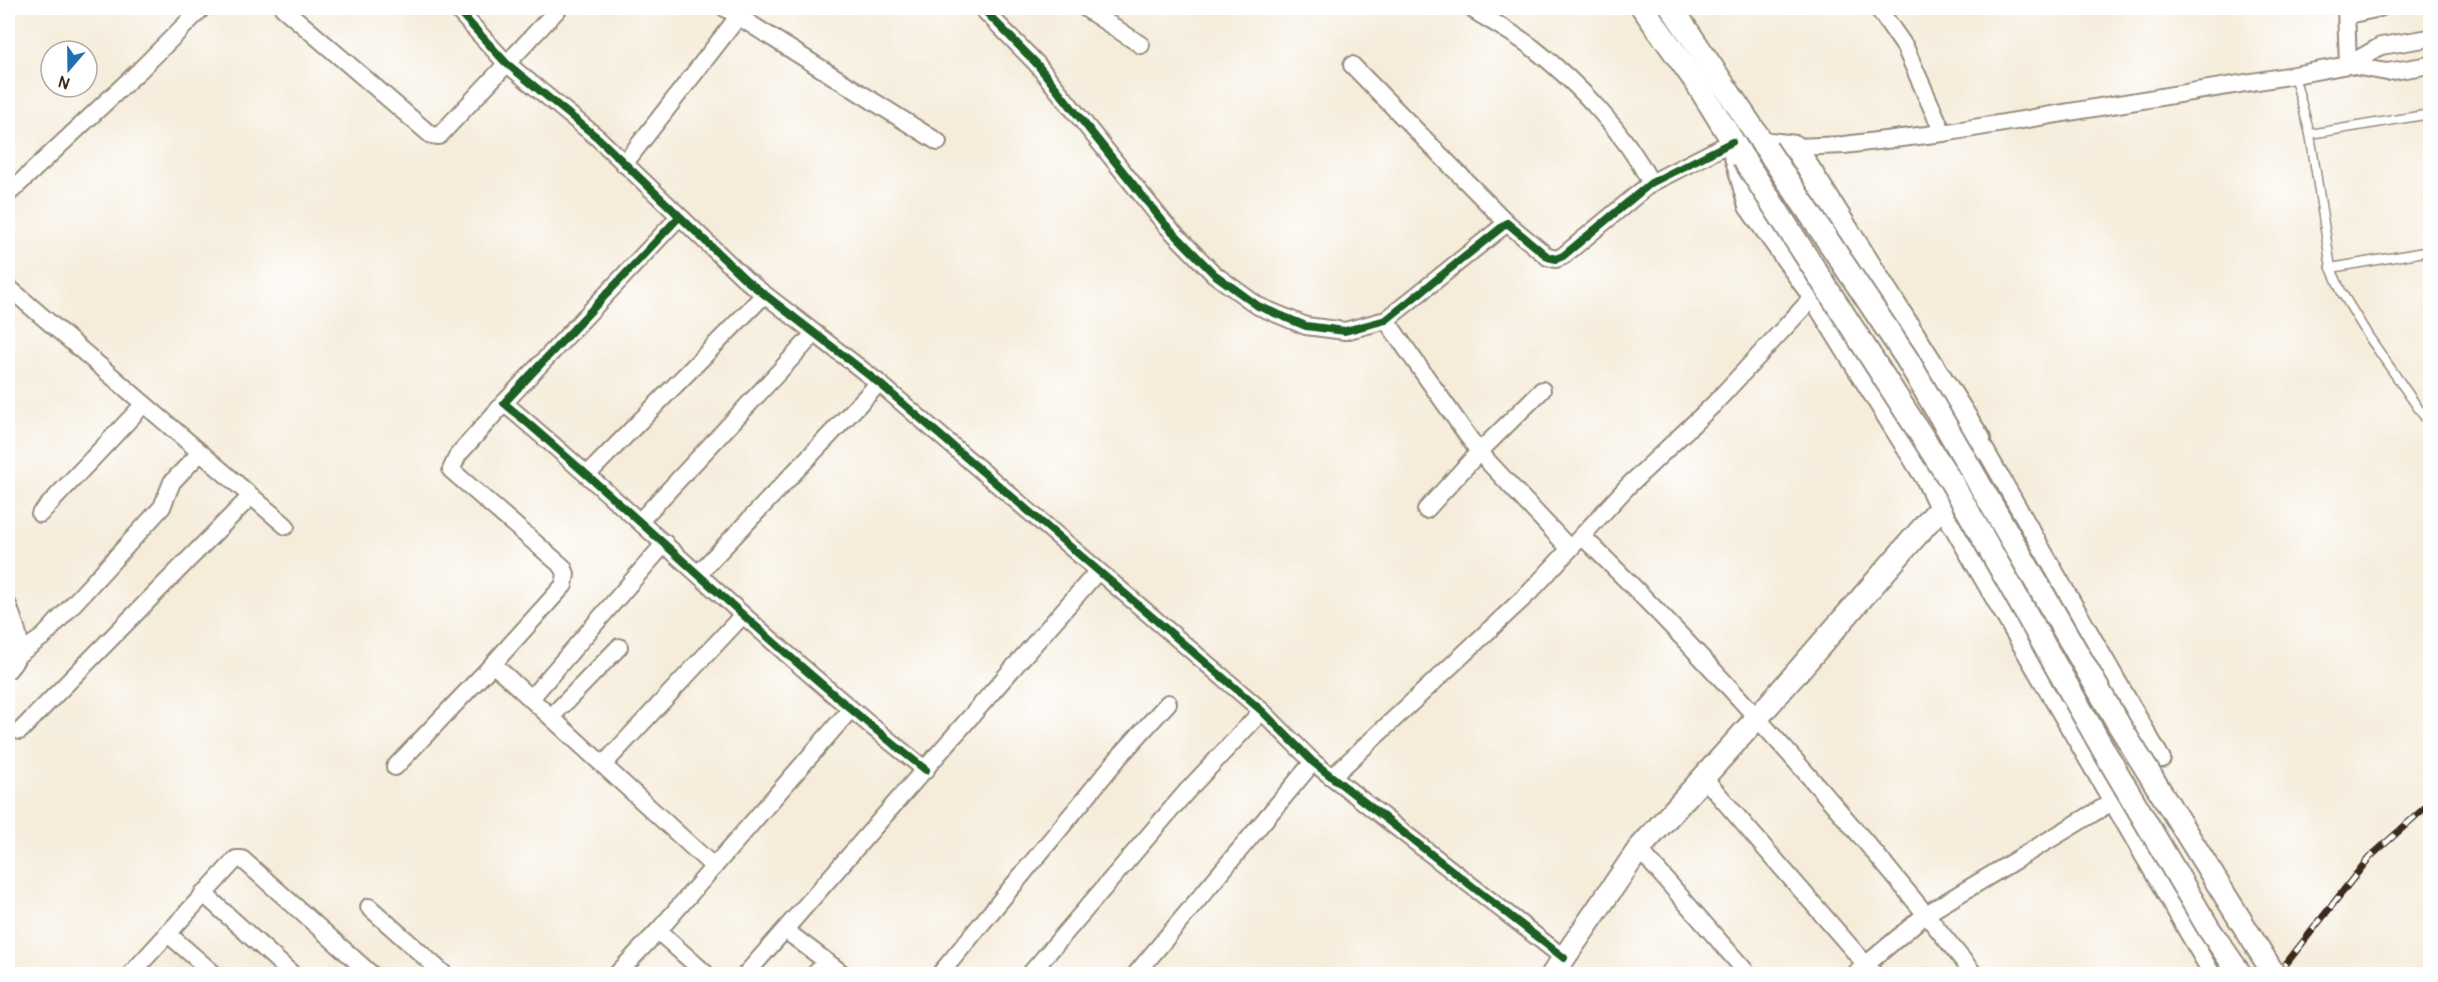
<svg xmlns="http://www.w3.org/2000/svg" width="2438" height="982" font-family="Pangolin,sans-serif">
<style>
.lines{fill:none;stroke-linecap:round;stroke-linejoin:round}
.service-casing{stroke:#988b7c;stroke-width:11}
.minor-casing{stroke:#988b7c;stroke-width:20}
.secondary-casing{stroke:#988b7c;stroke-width:26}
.service{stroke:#fff;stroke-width:8}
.minor{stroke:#fff;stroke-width:16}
.secondary{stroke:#fff;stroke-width:22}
.rail-casing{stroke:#3b2a1e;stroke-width:7}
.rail{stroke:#fff;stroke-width:4.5;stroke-dasharray:14;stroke-linecap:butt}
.secondary-bridge-casing{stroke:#988b7c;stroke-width:26;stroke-linecap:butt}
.secondary-bridge{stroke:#fff;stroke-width:22}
.cycleway-casing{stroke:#fff;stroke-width:11}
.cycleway{stroke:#1b5e20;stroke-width:8}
</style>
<rect width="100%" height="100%" fill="#fff"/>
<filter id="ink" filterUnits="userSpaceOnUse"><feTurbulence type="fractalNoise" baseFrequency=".0167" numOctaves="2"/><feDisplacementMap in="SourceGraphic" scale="12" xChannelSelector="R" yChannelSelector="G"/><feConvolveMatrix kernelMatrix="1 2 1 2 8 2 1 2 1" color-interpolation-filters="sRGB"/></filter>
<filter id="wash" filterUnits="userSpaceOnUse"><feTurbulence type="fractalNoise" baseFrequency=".008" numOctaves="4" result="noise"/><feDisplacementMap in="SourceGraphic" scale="24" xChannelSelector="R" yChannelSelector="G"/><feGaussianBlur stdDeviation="1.35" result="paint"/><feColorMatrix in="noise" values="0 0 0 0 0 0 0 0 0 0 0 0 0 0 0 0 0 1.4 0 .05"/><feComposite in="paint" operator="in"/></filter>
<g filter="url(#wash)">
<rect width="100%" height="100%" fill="#f5ecda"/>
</g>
<g filter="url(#ink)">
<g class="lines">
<defs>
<g id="service">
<polyline points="2294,75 2310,134 2331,268 2342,293 2369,337 2430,425"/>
<polyline points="2310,134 2430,114"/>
<polyline points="2331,268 2430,251"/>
</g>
<g id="minor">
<polyline points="283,8 425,130 431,135 439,136 559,8"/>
<polyline points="456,8 506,63 598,138 746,280 879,383 1262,711 1313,762 1564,958"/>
<polyline points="725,8 938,142"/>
<polyline points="982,8 1036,63 1165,224 1214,274 1258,306 1306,326 1345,331 1386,320 1507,223 1548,257 1556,259 1563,256 1651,183 1732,142"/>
<polyline points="1085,8 1141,45"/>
<polyline points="1878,8 1905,47 1943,133"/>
<polyline points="2346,8 2348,65"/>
<path d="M1475 11C1494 23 1515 34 1533 48 1578 83 1625 133 1651 183"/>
<polyline points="2348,15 2380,8"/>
<polyline points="1352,65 1507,223"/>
<polyline points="2348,65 2387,72 2430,65"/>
<polyline points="1795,147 1844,145 1943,133 2294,75 2348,65 2381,46 2430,38"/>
<polyline points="624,164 745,8"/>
<polyline points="8,194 140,70 202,8"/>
<path d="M679 217 504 403C647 523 779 655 926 770"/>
<polyline points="8,287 286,526"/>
<polyline points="1386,320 1479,452 1569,548"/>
<polyline points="504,403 458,455 451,470 563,567 566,574 564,585 493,664 714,867"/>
<polyline points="1979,439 2162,759"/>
<polyline points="588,474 764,295"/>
<polyline points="1941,507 2212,974"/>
<polyline points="1426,510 1479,452 1542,390"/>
<polyline points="40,514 144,404"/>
<polyline points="640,521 814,334"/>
<path d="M1582 536C1723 673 1852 821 1974 974"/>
<polyline points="698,574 879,383"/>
<path d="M8 605C16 630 29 648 8 670"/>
<polyline points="19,654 44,636 162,507 172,482 200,453"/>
<polyline points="531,698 665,543"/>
<polyline points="551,717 619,647"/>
<polyline points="20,731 251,496"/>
<polyline points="603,765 742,616"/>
<polyline points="395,767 493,664"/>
<polyline points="1332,777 1531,591 1628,486 1713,405 1814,296"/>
<polyline points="1704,778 1874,974"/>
<polyline points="1639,849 1748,974"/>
<polyline points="203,893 292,974"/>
<polyline points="369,907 444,974"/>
<polyline points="785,930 843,974"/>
<polyline points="167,933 214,974"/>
<polyline points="131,974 236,859 242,859 371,974"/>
<polyline points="617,974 658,931"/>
<polyline points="706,974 658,931 850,710"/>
<polyline points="746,974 1097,572"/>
<polyline points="815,974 826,962"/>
<polyline points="940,974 1120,756 1168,703"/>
<polyline points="1030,974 1187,791 1262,711"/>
<polyline points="1136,974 1313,762"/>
<polyline points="1855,974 1926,914 2112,802"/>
</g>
<g id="secondary">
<polyline points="1643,8 1696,82 1740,153"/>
<polyline points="1672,8 1766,148"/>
<polyline points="1732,142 1750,206 1814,296 1927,478 1941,507"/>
<polyline points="1553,974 1639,849 1758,717 1941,507 1979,439 1795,147 1762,143"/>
</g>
</defs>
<use href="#service" class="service-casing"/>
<use href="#minor" class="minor-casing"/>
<use href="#secondary" class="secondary-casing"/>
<use href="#service" class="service"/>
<use href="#minor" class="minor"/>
<use href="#secondary" class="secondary"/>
<defs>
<polyline id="rail" points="2278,974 2369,858 2430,803"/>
</defs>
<use href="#rail" class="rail-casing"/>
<use href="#rail" class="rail"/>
<defs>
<g id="secondary-bridge">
<polyline points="1766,148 1907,359 2119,725 2274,974"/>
<polyline points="1743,158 1952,483 2107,756 2209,929 2240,974"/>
</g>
</defs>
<use href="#secondary-bridge" class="secondary-bridge-casing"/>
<use href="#secondary-bridge" class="secondary-bridge"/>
<defs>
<g id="cycleway">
<polyline points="456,8 506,63 598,138 746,280 879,383 1262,711 1313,762 1564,958"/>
<polyline points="982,8 1036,63 1165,224 1214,274 1258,306 1306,326 1345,331 1386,320 1507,223 1548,257 1556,259 1563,256 1651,183 1732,142"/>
<path d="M679 217 504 403C647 523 779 655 926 770"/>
</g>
</defs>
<use href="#cycleway" class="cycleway-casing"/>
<use href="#cycleway" class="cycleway"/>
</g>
</g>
<rect width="2438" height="982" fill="none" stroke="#fff" stroke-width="30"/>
<g transform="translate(69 69) rotate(200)"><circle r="28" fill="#ffffff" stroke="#b1aaa5" stroke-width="1.5"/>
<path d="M0-4.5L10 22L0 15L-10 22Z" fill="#1f6fb2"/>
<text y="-9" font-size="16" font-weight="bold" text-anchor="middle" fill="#3b2a1e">N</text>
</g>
</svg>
